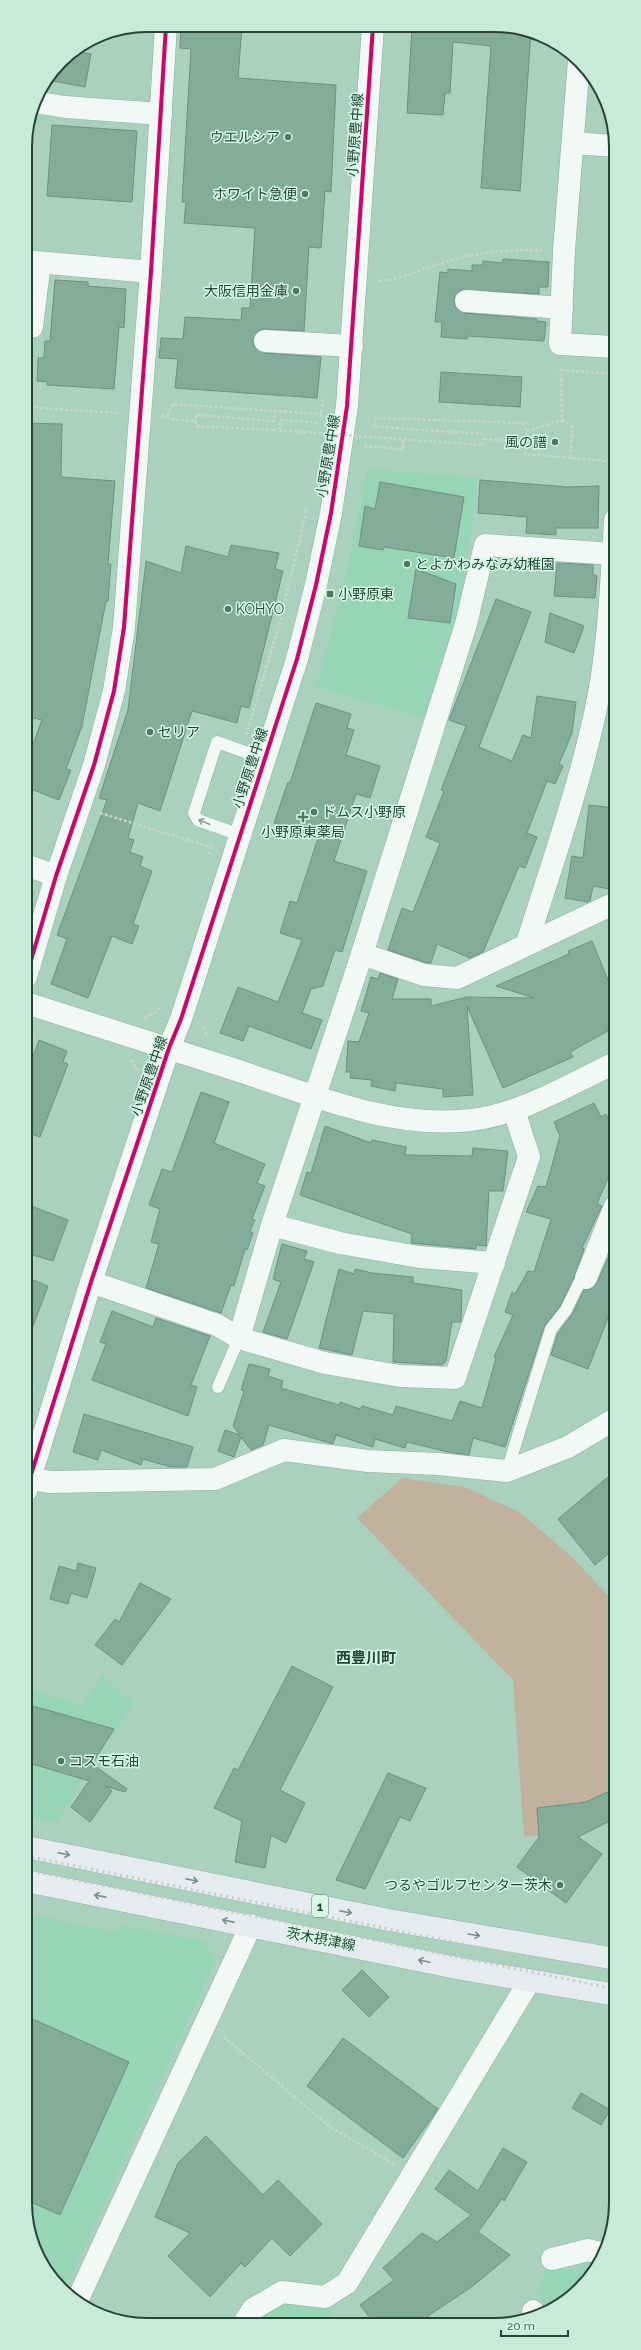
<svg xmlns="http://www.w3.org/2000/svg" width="641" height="2350" font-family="Raleway,'Noto Sans JP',sans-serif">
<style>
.built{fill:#96d6b7}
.green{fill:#c0b29c}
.building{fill:#83ac9a;stroke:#709081}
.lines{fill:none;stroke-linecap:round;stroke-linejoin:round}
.service-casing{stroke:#8eae9e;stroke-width:13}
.minor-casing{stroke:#8eae9e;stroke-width:23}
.tertiary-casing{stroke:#8eae9e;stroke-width:23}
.primary-casing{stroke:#9aaeaf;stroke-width:23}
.path{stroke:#c8d5cf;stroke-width:2.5;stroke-dasharray:3 2;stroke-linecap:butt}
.service{stroke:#f2f8f5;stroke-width:12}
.minor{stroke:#f2f8f5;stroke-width:22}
.tertiary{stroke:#f2f8f5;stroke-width:22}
.primary{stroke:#e5ebef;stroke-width:22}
.rail{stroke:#bfccc6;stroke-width:3;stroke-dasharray:2 4;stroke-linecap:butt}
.path-bridge{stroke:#c8d5cf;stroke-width:2.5;stroke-dasharray:3 2;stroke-linecap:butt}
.cycleway-casing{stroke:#d6fae7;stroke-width:6}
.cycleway{stroke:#d6006c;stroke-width:4}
.oneway{stroke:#8c9e95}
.oneway2{stroke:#7b8f89}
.poi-dot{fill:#537565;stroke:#d6fae7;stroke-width:1.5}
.labels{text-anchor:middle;stroke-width:3;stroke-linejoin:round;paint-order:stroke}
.shield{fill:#d6fae7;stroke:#5a7b6a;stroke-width:1}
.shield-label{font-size:13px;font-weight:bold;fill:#254435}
.street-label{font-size:14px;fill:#254435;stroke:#d6fae7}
.poi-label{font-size:14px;fill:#254435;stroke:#d6fae7;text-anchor:start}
.neighbourhood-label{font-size:15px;font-weight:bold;fill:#254435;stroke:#d6fae7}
.rim{fill:none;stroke:#254435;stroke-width:2}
</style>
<rect width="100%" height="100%" fill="#a9d1bd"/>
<g class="built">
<polygon points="368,470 478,477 472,531 458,609 426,718 316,687 341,597"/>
<polygon points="101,1675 133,1703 56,1823 26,1816 26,1689 83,1706"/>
<polygon points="26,1914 118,1933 118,1925 204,1941 216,1959 64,2291 56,2283 38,2257 26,2219"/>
<polygon points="586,2257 600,2260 585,2283 546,2313 538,2288 548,2266 577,2271"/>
<polygon points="302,2303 329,2311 338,2323 255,2323 276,2307"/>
</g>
<polygon class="green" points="402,1478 465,1487 521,1513 573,1558 616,1604 616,1818 595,1829 524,1837 513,1680 357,1518"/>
<g class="building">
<polygon points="181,25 242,26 238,78 336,85 331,192 325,191 321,248 309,247 304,331 265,329 259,330 253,340 254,347 264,353 321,357 317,398 175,388 178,359 159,358 161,338 183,339 185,317 241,320 242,308 250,308 255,228 184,223 186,202 182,202 191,49 180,48"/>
<polygon points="412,27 518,27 531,32 520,191 481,188 491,46 453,42 450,93 445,93 443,115 407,113"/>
<polygon points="76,51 91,54 85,87 48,80 61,61"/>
<polygon points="52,125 137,131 132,202 47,196"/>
<polygon points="503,259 549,262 548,287 539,287 539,294 461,290 455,294 454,300 455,307 465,313 537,319 537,321 546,322 544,341 468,336 467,339 441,337 442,322 435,322 440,272 448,273 448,269 472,271 472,265 483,265 483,261 502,263"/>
<polygon points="55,280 88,282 88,286 126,289 124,328 119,327 114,389 47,385 48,382 37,381 38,358 44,358 45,341 50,341"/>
<polygon points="441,372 522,377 520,407 439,402"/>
<polygon points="25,423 62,424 61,477 115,481 108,564 111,564 108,601 106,601 82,726 66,769 71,770 59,800 26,787 26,753 29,755 42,720 25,716"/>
<polygon points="480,480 568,487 599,486 598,528 556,528 556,535 526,533 527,517 478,513"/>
<polygon points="380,482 464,497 454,558 384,547 383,550 359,546 365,506 375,509"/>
<polygon points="231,545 279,553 275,569 283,571 249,708 241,706 237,723 192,711 160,811 138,803 128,838 134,840 130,852 143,857 140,866 152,871 133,924 139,926 132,944 112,936 88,998 51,984 67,939 57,935 107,800 99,798 128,710 146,561 181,573 186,546 228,557"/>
<polygon points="557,563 593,565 593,575 597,576 595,598 554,596"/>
<polygon points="416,569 456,584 450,623 408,618"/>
<polygon points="496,599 531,612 479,747 512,761 523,735 531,738 537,696 576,702 572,733 559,764 563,766 555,784 547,781 527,833 537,837 525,868 519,866 483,952 470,958 437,944 431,963 427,963 388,950 402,908 413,912 440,843 426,837 444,791 441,790 466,726 449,720"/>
<polygon points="550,613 584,626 574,653 545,642"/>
<polygon points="316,703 351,714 347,728 354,730 346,755 380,766 370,798 356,794 334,861 367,871 342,952 335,950 323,986 311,989 302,1013 322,1020 311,1049 249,1026 243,1041 220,1033 238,987 278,1002 302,940 280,933 290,901 297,903 318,838 274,823 288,782 290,783"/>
<polygon points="589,805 615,808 615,890 593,886 590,901 588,902 565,898 572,856 583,858"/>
<polygon points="592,941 615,997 615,1027 570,1052 573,1057 503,1088 467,1006 473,1095 443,1097 443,1089 396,1083 395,1091 371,1086 372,1080 350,1078 351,1072 346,1072 348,1041 359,1042 369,1013 361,1011 371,977 378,979 380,973 398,979 392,999 431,999 431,1006 467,997 534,998 496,986 569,954 568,951"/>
<polygon points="39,1040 67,1051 63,1062 68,1064 40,1137 26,1132 26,1075"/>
<polygon points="201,1092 229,1102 214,1143 265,1164 257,1183 265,1186 252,1219 255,1220 250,1231 253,1233 247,1250 245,1249 234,1286 231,1285 221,1313 146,1288 159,1244 151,1242 160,1209 149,1205 162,1169 172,1172"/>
<polygon points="594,1103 601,1117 606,1114 615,1134 615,1161 597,1204 602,1206 582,1248 584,1249 574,1278 560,1306 544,1327 505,1447 473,1438 469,1455 448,1452 407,1442 405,1448 375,1439 373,1447 336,1435 333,1444 269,1425 263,1445 251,1450 241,1437 234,1457 218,1451 225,1430 240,1435 233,1426 244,1391 241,1390 249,1364 270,1369 268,1376 283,1381 281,1388 339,1405 340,1402 360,1409 362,1406 393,1415 396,1406 452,1421 460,1401 482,1408 496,1358 494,1357 513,1315 505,1312 512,1292 515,1294 528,1271 534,1272 551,1219 526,1212 538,1186 546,1187 560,1136 554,1122"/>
<polygon points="325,1126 371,1143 372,1140 406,1147 405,1155 472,1156 473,1148 508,1151 503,1191 489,1191 486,1246 476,1245 476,1249 411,1243 412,1234 300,1195 307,1172 311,1173"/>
<polygon points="26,1204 68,1220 53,1261 26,1253"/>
<polygon points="282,1244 307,1251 304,1259 314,1262 287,1339 263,1332 281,1282 273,1279"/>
<polygon points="608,1258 615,1261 615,1300 588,1369 551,1355 558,1333 573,1313 584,1290 593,1288 597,1283"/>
<polygon points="339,1269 354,1274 355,1269 372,1273 413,1277 413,1283 462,1290 461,1322 452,1322 446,1361 442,1365 393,1362 394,1314 363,1311 352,1355 319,1348"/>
<polygon points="26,1277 48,1286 27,1342 26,1342"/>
<polygon points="112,1311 153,1327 156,1318 210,1336 191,1385 197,1387 188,1416 92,1380 106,1344 100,1342"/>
<polygon points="84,1414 193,1447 187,1467 171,1467 143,1459 141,1465 101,1450 98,1460 73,1452"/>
<polygon points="615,1471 615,1548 595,1565 558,1519"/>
<polygon points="78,1563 96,1568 87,1598 71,1593 68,1604 50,1599 59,1566 76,1571"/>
<polygon points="140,1583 171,1599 122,1665 95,1645 115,1619 119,1622"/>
<polygon points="292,1666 333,1687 280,1790 305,1803 286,1843 271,1835 265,1868 235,1862 242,1821 214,1808 234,1768 238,1770"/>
<polygon points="26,1704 114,1729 92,1764 127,1789 125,1792 105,1786 112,1791 90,1822 71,1807 89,1781 26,1762"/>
<polygon points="388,1773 426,1788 410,1821 400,1817 365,1889 336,1880"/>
<polygon points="616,1788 616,1818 578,1837 602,1854 566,1903 517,1867 539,1837 537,1808 586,1802"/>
<polygon points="362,1970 389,1997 369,2017 342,1990"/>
<polygon points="26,2016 129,2062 60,2215 26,2200"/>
<polygon points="343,2038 438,2109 403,2158 307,2086"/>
<polygon points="581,2093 610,2110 601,2125 572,2108"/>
<polygon points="206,2136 263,2195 278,2180 322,2224 290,2256 272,2238 245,2267 241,2263 210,2297 168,2256 190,2233 155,2217 178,2163"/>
<polygon points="503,2148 527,2162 504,2201 502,2199 478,2232 510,2255 473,2286 416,2324 374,2323 360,2305 394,2280 383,2268 422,2233 437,2242 471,2215 435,2189 449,2170 478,2191"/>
</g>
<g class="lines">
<defs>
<g id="service">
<polyline points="240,835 198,820 194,813 217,742 265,759"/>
<polyline points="218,1387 239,1338"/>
<polyline points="507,1471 551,1329 566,1310 579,1283 586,1278"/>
</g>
<g id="minor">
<polyline points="579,60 564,250 560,344 615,347"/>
<polyline points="34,102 65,107 161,114"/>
<polyline points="573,143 615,146"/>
<polyline points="25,261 151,272"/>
<polyline points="466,301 562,308"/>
<polyline points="25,327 32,327 40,263"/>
<polyline points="265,341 352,346"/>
<polyline points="26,865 56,876"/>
<path d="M527 943C551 867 578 791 595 713 609 650 611 584 615 520"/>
<polyline points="362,954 424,975 457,978 615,903"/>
<polyline points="26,977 56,876 94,765 114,691 124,627 151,272 166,25"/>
<polyline points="272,1225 340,1243 419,1257 494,1263"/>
<polyline points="586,1278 615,1206"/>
<polyline points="91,1282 217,1325 239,1338 325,1363 400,1376 455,1378 529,1157 514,1110"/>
<polyline points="239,1338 272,1225 362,954 466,624 485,545 613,554"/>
<polyline points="30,1479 51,1482 215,1479 284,1450 368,1461 438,1464 507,1471 568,1447 615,1419"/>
<polyline points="552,2259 588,2250 604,2254"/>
<polyline points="533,2311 535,2316"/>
<polyline points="244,2323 253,2309 282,2292 325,2297 347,2283 527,1985"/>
</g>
<g id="tertiary">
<path d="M26 1003C96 1025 166 1047 236 1070 312 1095 390 1129 471 1120 522 1114 570 1084 615 1063"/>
<polyline points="26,1491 91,1282 169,1048 181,1019 297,659 316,585 331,513 347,406 373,26"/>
<polyline points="77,2301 251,1925"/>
</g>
<g id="primary">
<polyline points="26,1847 389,1920 616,1959"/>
<polyline points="26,1881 462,1969 616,1995"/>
</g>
</defs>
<use href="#service" class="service-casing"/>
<use href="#minor" class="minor-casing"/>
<use href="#tertiary" class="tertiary-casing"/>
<use href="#primary" class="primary-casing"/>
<g class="path">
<path d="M379 281C400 280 416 271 435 265 470 254 505 249 542 250"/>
<polyline points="561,370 615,374"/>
<polyline points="25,407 119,413"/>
<polyline points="162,415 175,420 196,421"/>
<polyline points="167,416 173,404 321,414"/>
<polyline points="321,417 323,398"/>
<polyline points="562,420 572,427 571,458"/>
<polyline points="274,430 196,426 196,415 274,421 275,411"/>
<polyline points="280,430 280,420 320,423"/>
<polyline points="527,431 562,420 561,366"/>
<polyline points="484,439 526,442"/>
<polyline points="482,445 484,439 482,434 381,427 374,426 376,418 523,423 527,431 525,454 605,461 615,456"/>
<polyline points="364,446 403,449 404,439"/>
<polyline points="246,735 280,622 307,508"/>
<polyline points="100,813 211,847"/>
<polyline points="209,854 212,843"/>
<polyline points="145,1018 156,1012 160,1007"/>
<polyline points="203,1027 207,1037"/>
<polyline points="131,1060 138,1071"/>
<polyline points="26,1390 34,1392"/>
<polyline points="224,2037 330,2127 394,2164"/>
</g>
<use href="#service" class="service"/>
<use href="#minor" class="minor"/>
<use href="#tertiary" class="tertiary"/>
<use href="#primary" class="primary"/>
<g class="rail">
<polyline points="26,1856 572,1966 616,1973"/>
<polyline points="26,1870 616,1989"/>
</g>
<polyline class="path-bridge" points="274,430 482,445"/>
<defs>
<g id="cycleway">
<polyline points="26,977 56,876 94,765 114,691 124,627 151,272 166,25"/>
<polyline points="26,1491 91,1282 169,1048 181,1019 297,659 316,585 331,513 347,406 373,26"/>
</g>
</defs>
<use href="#cycleway" class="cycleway-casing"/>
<use href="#cycleway" class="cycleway"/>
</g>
<defs><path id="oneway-shaft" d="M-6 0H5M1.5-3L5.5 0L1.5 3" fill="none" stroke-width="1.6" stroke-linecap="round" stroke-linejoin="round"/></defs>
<use class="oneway" href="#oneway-shaft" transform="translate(204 822) rotate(-157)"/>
<g class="oneway2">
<use href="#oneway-shaft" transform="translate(64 1854) rotate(12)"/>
<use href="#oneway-shaft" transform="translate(192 1880) rotate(11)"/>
<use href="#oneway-shaft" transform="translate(100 1896) rotate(-169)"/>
<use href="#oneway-shaft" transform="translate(346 1912) rotate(11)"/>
<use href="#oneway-shaft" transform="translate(228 1921) rotate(-169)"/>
<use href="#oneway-shaft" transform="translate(474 1935) rotate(9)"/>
<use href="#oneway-shaft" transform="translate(424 1961) rotate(-168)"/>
</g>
<g class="poi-dot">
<circle cx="288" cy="137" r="4"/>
<circle cx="305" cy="194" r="4"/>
<circle cx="296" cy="291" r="4"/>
<circle cx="555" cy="442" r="4"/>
<circle cx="407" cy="564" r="4"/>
<rect x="326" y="590" width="8" height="8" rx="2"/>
<circle cx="228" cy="609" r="4"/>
<circle cx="150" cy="732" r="4"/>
<circle cx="314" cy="812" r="4"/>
<path d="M301 811h4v4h4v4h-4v4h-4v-4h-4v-4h4z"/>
<circle cx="61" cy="1761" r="4"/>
<circle cx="560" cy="1885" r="4"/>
</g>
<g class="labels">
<rect class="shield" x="312" y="1895" width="16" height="22" rx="3"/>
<g class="shield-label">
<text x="320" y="1911">1</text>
</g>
<g class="street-label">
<text transform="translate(355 135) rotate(-86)" y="5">小野原豊中線</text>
<text transform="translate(328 456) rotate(-81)" y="5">小野原豊中線</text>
<text transform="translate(250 768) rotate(-72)" y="5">小野原豊中線</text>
<text transform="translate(149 1076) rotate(-71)" y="5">小野原豊中線</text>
<text transform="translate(321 1939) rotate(11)" y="5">茨木摂津線</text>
</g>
<g class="poi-label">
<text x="280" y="142" text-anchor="end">ウエルシア</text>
<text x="297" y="199" text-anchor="end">ホワイト急便</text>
<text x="288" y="296" text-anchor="end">大阪信用金庫</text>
<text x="547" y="447" text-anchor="end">風の譜</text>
<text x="415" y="569">とよかわみなみ幼稚園</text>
<text x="338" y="599">小野原東</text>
<text x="236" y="614">KOHYO</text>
<text x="158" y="737">セリア</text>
<text x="322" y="817">ドムス小野原</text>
<text x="303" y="837" text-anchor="middle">小野原東薬局</text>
<text x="69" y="1766">コスモ石油</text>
<text x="552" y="1890" text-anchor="end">つるやゴルフセンター茨木</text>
</g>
<g class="neighbourhood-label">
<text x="366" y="1663">西豊川町</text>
</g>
</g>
<path d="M0 0H641V2350H0ZM147 32H494A115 115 0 0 1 609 147V2203A115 115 0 0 1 494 2318H147A115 115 0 0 1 32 2203V147A115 115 0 0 1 147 32Z" fill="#c8ebd9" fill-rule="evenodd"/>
<path class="rim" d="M147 32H494A115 115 0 0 1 609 147V2203A115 115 0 0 1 494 2318H147A115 115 0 0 1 32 2203V147A115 115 0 0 1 147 32Z"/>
<path d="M501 2330v6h67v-6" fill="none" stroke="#254435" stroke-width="2"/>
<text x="507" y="2330" font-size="12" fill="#254435" stroke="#d6fae7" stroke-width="3" paint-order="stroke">20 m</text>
</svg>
